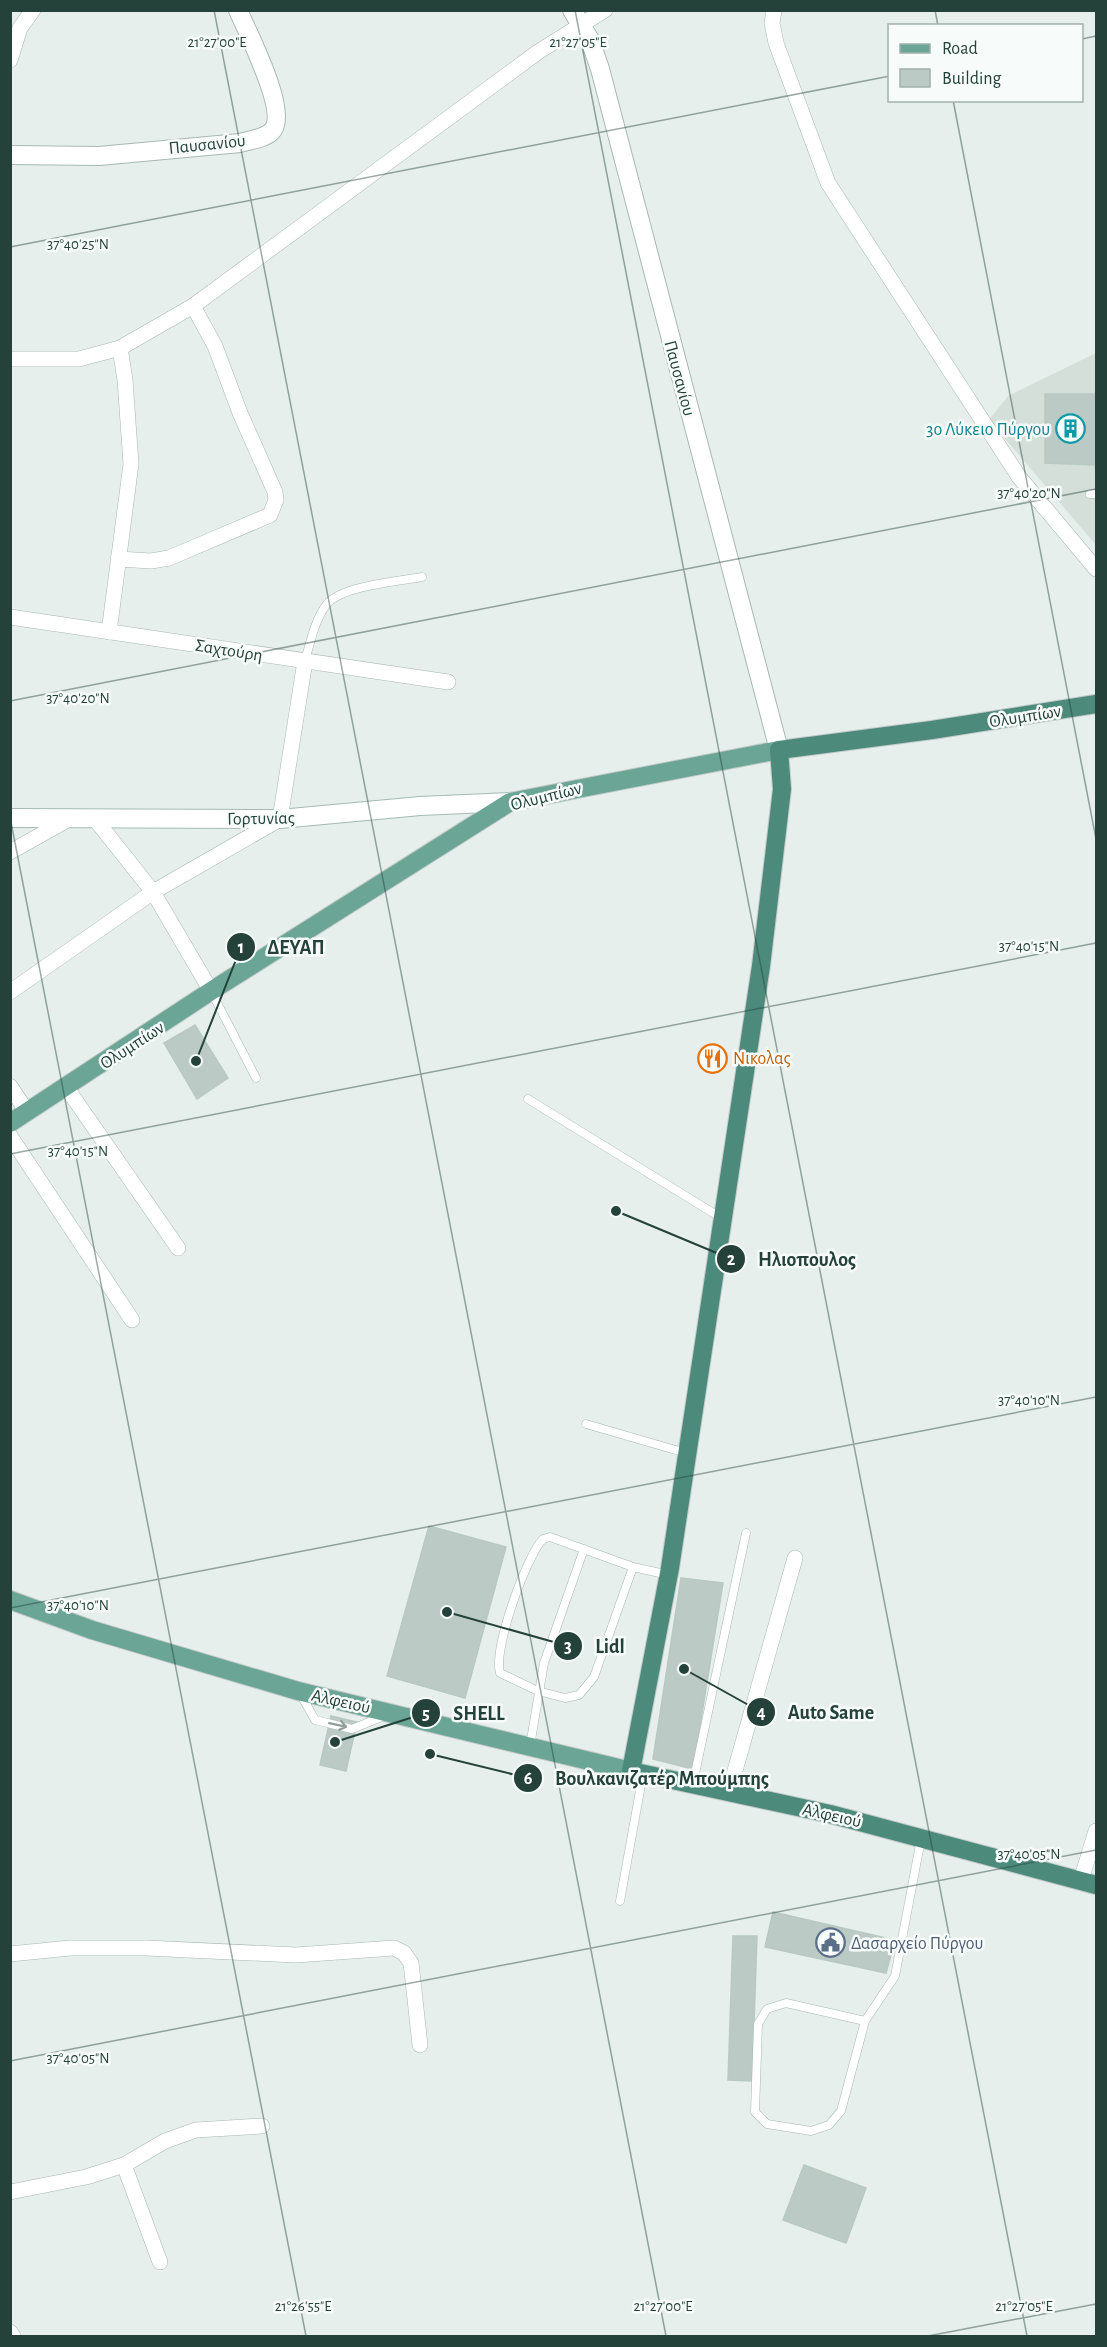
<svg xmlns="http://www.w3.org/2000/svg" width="1107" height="2347" font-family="'Alegreya Sans',sans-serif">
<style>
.built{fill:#d4dfda}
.building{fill:#bbcac4;stroke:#b8c9c2;stroke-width:1.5}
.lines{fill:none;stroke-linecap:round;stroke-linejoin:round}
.service-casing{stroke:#a8b8b2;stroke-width:9}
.minor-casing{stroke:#a8b8b2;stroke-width:16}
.tertiary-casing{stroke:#a8b8b2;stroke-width:20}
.secondary-casing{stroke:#a4bbb3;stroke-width:20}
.primary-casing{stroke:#c2cac8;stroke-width:20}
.trunk-casing{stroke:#c2cac8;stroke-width:20}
.service{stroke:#fff;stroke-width:8}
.minor{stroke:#fff;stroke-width:15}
.tertiary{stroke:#fff;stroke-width:18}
.secondary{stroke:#fff;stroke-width:18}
.primary{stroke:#6aa596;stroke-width:18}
.trunk{stroke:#4c8a7c;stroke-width:18}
.oneway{stroke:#92a09c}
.ticks{fill:none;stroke:#24423a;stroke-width:1.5;stroke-opacity:0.45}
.labels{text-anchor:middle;stroke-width:5;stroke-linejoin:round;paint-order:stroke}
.street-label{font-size:18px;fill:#24423a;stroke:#f7fbf9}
.culture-label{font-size:18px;fill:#0d838f;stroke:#f7fbf9;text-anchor:end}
.food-label{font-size:18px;fill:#c56008;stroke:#f7fbf9;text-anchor:start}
.service-label{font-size:18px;fill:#4e5e75;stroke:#f7fbf9;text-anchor:start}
.ticks-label{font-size:15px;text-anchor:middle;fill:#24423a;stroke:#f7fbf9;stroke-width:5;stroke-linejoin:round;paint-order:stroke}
.leader{fill:none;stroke:#24423a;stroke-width:2}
.callout-dot{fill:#24423a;stroke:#f7fbf9;stroke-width:2}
.mark-label{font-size:18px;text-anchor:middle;font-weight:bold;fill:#fff}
.callout-label{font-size:20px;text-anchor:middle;font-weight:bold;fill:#24423a;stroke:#f7fbf9;stroke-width:5;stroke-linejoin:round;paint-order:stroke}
</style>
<rect width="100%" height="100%" fill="#e6efeb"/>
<polygon class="built" points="1096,353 1096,545 989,420 1008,396"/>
<g class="building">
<polygon points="1045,394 1096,394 1096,465 1045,463"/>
<polygon points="195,1025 228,1078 197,1099 164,1043"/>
<polygon points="429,1526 506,1547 465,1698 387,1676"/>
<polygon points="681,1578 723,1583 693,1769 653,1759"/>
<polygon points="331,1716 357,1722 346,1771 320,1765"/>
<polygon points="773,1912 895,1940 886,1973 765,1947"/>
<polygon points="733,1936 757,1936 752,2081 728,2080"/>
<polygon points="804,2165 866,2188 846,2243 783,2220"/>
</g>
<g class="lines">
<defs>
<g id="service">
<polyline points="1090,494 1096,494"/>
<path d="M305 661C310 643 315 619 327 604 342 586 399 581 422 577"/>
<polyline points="211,991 256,1078"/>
<polyline points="528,1099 723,1219"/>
<polyline points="586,1424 686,1453"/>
<path d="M633 1567 594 1677 579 1695 565 1698 538 1691 500 1673C493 1649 526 1557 543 1539L550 1537 633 1567 669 1575"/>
<polyline points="301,1695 315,1720 352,1729 384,1716"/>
<polyline points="530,1746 544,1663 584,1549"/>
<polyline points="693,1783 746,1533"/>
<polyline points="620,1901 643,1774"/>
<polyline points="865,2021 786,2003 767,2009 758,2024 755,2112 767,2124 811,2131 829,2125 841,2111 865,2021 895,1976 921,1839"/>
</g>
<g id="minor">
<polyline points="774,10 772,23 776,43 828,183 1019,477 1096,569"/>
<polyline points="10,60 20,28 33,10"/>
<polyline points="10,359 79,359 120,348 193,306 538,52 605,10"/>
<polyline points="118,559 151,561 169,558 270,515 276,500 275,492 240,413 215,346 193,306"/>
<polyline points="10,617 448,682"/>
<polyline points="109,632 131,464 125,380 120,348"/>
<polyline points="95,819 153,892 211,991"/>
<polyline points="10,852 69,819"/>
<polyline points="10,992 153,892 280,819 305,661"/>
<polyline points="10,1086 27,1112"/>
<polyline points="66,1087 178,1248"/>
<polyline points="10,1136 132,1320"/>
<polyline points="729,1792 795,1558"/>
<polyline points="1081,1880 1096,1831"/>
<polyline points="10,1954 70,1948 146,1948 296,1955 394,1948 404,1953 411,1963 420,2045"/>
<polyline points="124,2165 160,2262"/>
<polyline points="10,2192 86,2177 124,2165 165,2141 196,2130 262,2126"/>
<polyline points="10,2332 13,2336"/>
</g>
<g id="tertiary">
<polyline points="572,10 590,40 600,69 779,750"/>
<path d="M10 155 99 156 240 143C250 140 263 139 271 132 291 115 247 32 238 10"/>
</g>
<polyline id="secondary" points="10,818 280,819 420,806 510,802"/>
<g id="primary">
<polyline points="10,1123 211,991 510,802 779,750"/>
<polyline points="10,1600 92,1630 298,1691 631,1771"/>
</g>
<polyline id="trunk" points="1096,704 932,730 779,750 782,789 761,966 670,1568 631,1771 830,1814 1096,1885"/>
</defs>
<use href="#service" class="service-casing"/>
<use href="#minor" class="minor-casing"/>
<use href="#tertiary" class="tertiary-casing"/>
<use href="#secondary" class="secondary-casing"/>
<use href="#primary" class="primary-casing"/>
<use href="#trunk" class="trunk-casing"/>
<use href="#service" class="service"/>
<use href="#minor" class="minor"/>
<use href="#tertiary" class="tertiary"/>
<use href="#secondary" class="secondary"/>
<use href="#primary" class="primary"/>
<use href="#trunk" class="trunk"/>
</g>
<defs><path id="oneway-shaft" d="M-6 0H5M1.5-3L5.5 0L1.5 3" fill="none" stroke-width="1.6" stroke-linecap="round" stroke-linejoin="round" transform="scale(1.5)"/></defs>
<use class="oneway" href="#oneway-shaft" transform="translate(338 1725) rotate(12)"/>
<path class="ticks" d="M214 10 666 2336M575 10 1027 2336M935 10 938 26M1082 39 1096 36M953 100 1096 839M10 247 890 76M10 701 1096 489M10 817 306 2336M10 1154 1096 943M10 1608 1096 1397M10 2061 1096 1850M928 2336 1096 2304"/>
<defs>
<symbol id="building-ring" viewBox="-11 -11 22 22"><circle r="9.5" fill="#f7fbf9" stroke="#0f9aa8" stroke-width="1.5"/><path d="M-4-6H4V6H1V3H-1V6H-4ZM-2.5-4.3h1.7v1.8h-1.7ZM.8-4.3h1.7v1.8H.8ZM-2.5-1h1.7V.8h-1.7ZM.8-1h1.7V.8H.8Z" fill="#0f9aa8"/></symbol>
<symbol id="restaurant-ring" viewBox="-11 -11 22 22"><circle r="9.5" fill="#f7fbf9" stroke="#e8710a" stroke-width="1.5"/><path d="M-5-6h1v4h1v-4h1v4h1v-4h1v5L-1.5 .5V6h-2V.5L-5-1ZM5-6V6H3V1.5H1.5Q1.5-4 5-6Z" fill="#e8710a"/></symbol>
<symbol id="civic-ring" viewBox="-11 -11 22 22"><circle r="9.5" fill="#f7fbf9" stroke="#5c6f8a" stroke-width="1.5"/><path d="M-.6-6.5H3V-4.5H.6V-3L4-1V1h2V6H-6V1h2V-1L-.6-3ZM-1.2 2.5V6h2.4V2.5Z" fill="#5c6f8a"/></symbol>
</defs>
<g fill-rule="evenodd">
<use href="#building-ring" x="1054" y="412" width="33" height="33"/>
<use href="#restaurant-ring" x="696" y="1042" width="33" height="33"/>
<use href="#civic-ring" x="814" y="1926" width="33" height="33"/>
</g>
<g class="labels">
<g class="street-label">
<text transform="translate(207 144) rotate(-6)" y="6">Παυσανίου</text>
<text transform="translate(680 378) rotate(75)" y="6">Παυσανίου</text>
<text transform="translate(229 650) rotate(9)" y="6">Σαχτούρη</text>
<text transform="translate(1025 716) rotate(-9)" y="6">Ολυμπίων</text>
<text transform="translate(546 796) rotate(-14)" y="6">Ολυμπίων</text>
<text transform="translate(261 818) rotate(-1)" y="6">Γορτυνίας</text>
<text transform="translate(132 1045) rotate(-33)" y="6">Ολυμπίων</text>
<text transform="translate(341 1701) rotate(13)" y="6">Αλφειού</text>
<text transform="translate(832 1815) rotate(13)" y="6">Αλφειού</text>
</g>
<g class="culture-label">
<text x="1050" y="435">3o Λύκειο Πύργου</text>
</g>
<g class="food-label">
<text x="733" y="1064">Νικολας</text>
</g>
<g class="service-label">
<text x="851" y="1949">Δασαρχείο Πύργου</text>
</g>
</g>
<g class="ticks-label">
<text x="217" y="47">21°27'00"E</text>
<text x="578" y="47">21°27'05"E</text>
<text x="78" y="249">37°40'25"N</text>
<text x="1029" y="498">37°40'20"N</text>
<text x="78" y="703">37°40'20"N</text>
<text x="1029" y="951">37°40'15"N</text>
<text x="78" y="1156">37°40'15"N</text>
<text x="1029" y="1405">37°40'10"N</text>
<text x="78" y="1610">37°40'10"N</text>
<text x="1029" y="1859">37°40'05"N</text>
<text x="78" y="2063">37°40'05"N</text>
<text x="303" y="2311">21°26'55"E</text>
<text x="663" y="2311">21°27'00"E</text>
<text x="1024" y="2311">21°27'05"E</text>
</g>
<path class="leader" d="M196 1061L241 947M616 1211L731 1259M447 1612L568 1646M684 1669L761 1712M335 1742L426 1713M430 1754L528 1778"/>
<g class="callout-dot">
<circle cx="196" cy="1061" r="6"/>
<circle cx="616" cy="1211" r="6"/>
<circle cx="447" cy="1612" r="6"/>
<circle cx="684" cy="1669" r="6"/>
<circle cx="335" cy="1742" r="6"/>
<circle cx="430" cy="1754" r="6"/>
<circle cx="241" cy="947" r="15"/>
<circle cx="731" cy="1259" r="15"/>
<circle cx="568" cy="1646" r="15"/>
<circle cx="761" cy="1712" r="15"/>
<circle cx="426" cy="1713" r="15"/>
<circle cx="528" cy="1778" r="15"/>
</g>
<g class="mark-label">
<text x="241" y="953">1</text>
<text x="731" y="1265">2</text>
<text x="568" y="1652">3</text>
<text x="761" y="1718">4</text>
<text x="426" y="1719">5</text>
<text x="528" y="1784">6</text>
</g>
<g class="callout-label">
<text x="296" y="954">ΔΕΥΑΠ</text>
<text x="807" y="1266">Ηλιοπουλος</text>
<text x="610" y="1653">Lidl</text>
<text x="831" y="1719">Auto Same</text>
<text x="479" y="1720">SHELL</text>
<text x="662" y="1785">Βουλκανιζατέρ Μπούμπης</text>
</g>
<rect width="1107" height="2347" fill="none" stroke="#24423a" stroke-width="24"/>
<rect x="888" y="24" width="195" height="78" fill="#f7fbf9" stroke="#a3b1ad" stroke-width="1.5"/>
<rect x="900" y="44" width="30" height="9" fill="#6aa596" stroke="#a3b1ad" stroke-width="1.5"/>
<text x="942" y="54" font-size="18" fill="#24423a">Road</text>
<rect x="900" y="69" width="30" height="18" fill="#bbcac4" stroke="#a3b1ad" stroke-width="1.5"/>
<text x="942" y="84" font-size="18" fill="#24423a">Building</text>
</svg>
